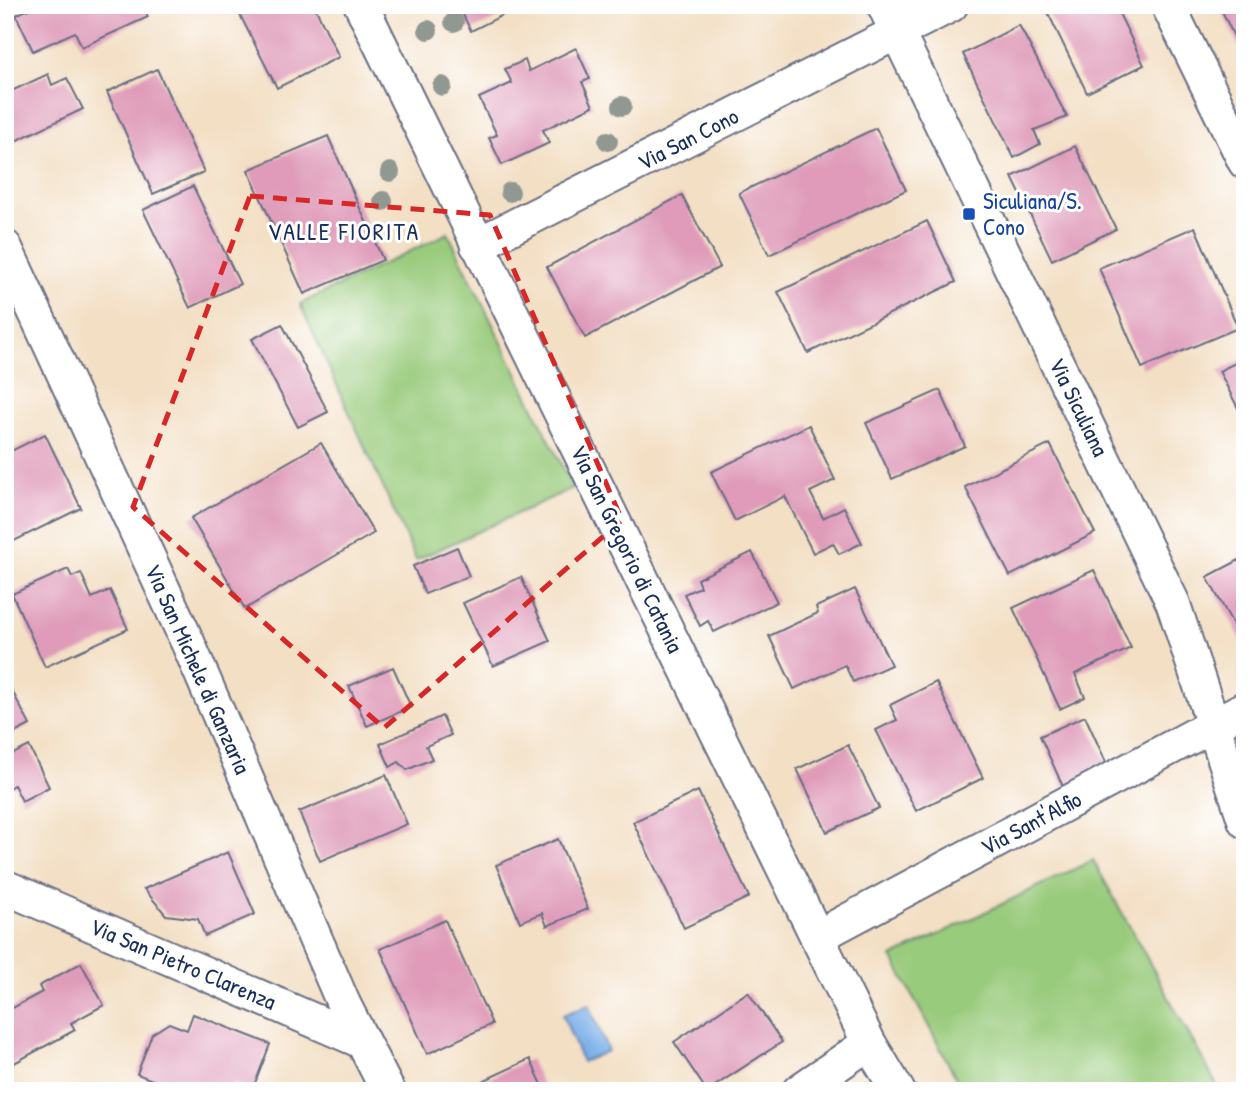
<svg xmlns="http://www.w3.org/2000/svg" width="1250" height="1096" font-family="'Patrick Hand',sans-serif">
<style>
.green{fill:#99cb7b;stroke:#5a7d6c;stroke-width:2}
.water{fill:#79afe7;stroke:#4a6fa2;stroke-width:2}
.building{fill:#df9bb9}
.lines{fill:none;stroke-linecap:round;stroke-linejoin:round}
.minor-casing{stroke:#676d82;stroke-width:37}
.minor{stroke:#fff;stroke-width:33}
.tree{fill:#919891}
.marked{fill:none;stroke:#d62828;stroke-width:5;stroke-dasharray:14 9;stroke-linejoin:round}
.transit-dot{fill:#1a4fb4;stroke:#fff;stroke-width:2.5}
.labels{text-anchor:middle;stroke-width:6;stroke-linejoin:round;paint-order:stroke}
.street-label{font-size:23px;fill:#1b2f5e;stroke:#fff}
.transit-label{font-size:23px;fill:#164399;stroke:#fff;text-anchor:start}
.neighbourhood-label{font-size:24px;letter-spacing:2px;fill:#1b2f5e;stroke:#fff}
</style>
<rect width="100%" height="100%" fill="#fff"/>
<filter id="ink" filterUnits="userSpaceOnUse"><feTurbulence type="fractalNoise" baseFrequency=".0143" numOctaves="2"/><feDisplacementMap in="SourceGraphic" scale="14" xChannelSelector="R" yChannelSelector="G"/><feConvolveMatrix kernelMatrix="1 2 1 2 8 2 1 2 1" color-interpolation-filters="sRGB"/></filter>
<filter id="wash" filterUnits="userSpaceOnUse"><feTurbulence type="fractalNoise" baseFrequency=".00686" numOctaves="4" result="noise"/><feDisplacementMap in="SourceGraphic" scale="28" xChannelSelector="R" yChannelSelector="G"/><feGaussianBlur stdDeviation="1.57" result="paint"/><feColorMatrix in="noise" values="0 0 0 0 0 0 0 0 0 0 0 0 0 0 0 0 0 1.4 0 .05"/><feComposite in="paint" operator="in"/></filter>
<g filter="url(#wash)">
<rect width="100%" height="100%" fill="#f3dfc4"/>
<g class="green">
<polygon points="448,233 573,488 416,560 300,304"/>
<polygon points="1093,860 1220,1091 963,1091 892,957"/>
</g>
<polygon class="water" points="589,1004 608,1051 582,1062 563,1015"/>
<g id="blocks">
<g class="building">
<polygon points="37,5 143,5 148,17 82,47 75,32 33,51 16,15"/>
<polygon points="259,5 314,5 339,57 277,88 240,15"/>
<polygon points="458,5 523,5 471,31"/>
<polygon points="1059,5 1115,5 1144,65 1087,93 1047,11"/>
<polygon points="1219,5 1245,5 1245,44 1239,47"/>
<polygon points="1019,25 1067,117 1034,130 1040,144 1014,158 963,54"/>
<polygon points="576,48 590,79 582,82 593,106 543,130 549,143 502,165 489,138 497,135 479,98 512,83 505,69 525,60 529,71"/>
<polygon points="157,69 204,172 153,194 107,92"/>
<polygon points="48,74 52,85 67,78 83,109 7,145 5,94"/>
<polygon points="876,128 906,190 769,255 739,193"/>
<polygon points="328,136 383,260 304,294 248,170"/>
<polygon points="1075,146 1116,229 1052,260 1012,177"/>
<polygon points="193,186 240,284 190,308 143,210"/>
<polygon points="682,195 720,267 585,338 547,267"/>
<polygon points="927,221 956,282 808,353 778,292"/>
<polygon points="1195,227 1238,328 1142,368 1099,268"/>
<polygon points="282,324 328,412 298,427 252,339"/>
<polygon points="1245,358 1245,422 1219,371"/>
<polygon points="940,390 965,446 892,479 866,423"/>
<polygon points="809,425 835,480 810,492 823,518 844,507 862,543 839,554 833,543 813,553 785,496 735,521 711,472"/>
<polygon points="45,434 81,508 8,544 5,538 5,454"/>
<polygon points="321,443 374,533 245,609 191,518"/>
<polygon points="1050,444 1095,533 1010,576 965,487"/>
<polygon points="457,547 469,576 425,594 413,566"/>
<polygon points="752,552 777,602 714,632 708,621 700,626 684,594 700,587 697,579"/>
<polygon points="1245,557 1245,637 1241,639 1207,577"/>
<polygon points="68,569 72,577 81,573 92,598 110,590 128,629 45,667 12,594"/>
<polygon points="1094,570 1131,648 1075,674 1085,697 1060,709 1013,608"/>
<polygon points="521,577 550,641 493,666 463,603"/>
<polygon points="855,589 891,665 853,682 845,665 794,689 769,636 818,613 816,607"/>
<polygon points="393,667 411,707 367,726 349,686"/>
<polygon points="936,682 983,778 916,811 876,730 897,720 890,705"/>
<polygon points="8,683 30,725 5,738 5,685"/>
<polygon points="442,716 451,735 426,746 432,759 407,770 399,762 390,767 380,744"/>
<polygon points="1085,716 1110,771 1065,791 1040,736"/>
<polygon points="848,745 879,808 827,832 797,769"/>
<polygon points="29,746 49,787 22,801 14,785 5,790 5,758"/>
<polygon points="386,775 407,824 320,861 299,812"/>
<polygon points="698,791 749,897 684,928 633,822"/>
<polygon points="558,839 588,909 547,926 542,913 520,922 496,865"/>
<polygon points="228,852 255,914 205,936 198,919 166,915 144,889"/>
<polygon points="445,920 492,1024 427,1054 380,949"/>
<polygon points="81,963 104,1005 71,1023 75,1030 5,1068 5,1012 42,992 39,986"/>
<polygon points="748,992 782,1042 707,1091 674,1042"/>
<polygon points="193,1014 270,1044 252,1091 233,1083 231,1091 181,1091 137,1074 152,1034 169,1023 187,1030"/>
<polygon points="530,1059 545,1091 461,1091"/>
</g>
</g>
</g>
<g filter="url(#ink)">
<use href="#blocks" fill-opacity="0" stroke="#676d82" stroke-width="2"/>
<g class="lines">
<defs>
<g id="minor">
<polyline points="361,5 869,1043 898,1091"/>
<polyline points="884,5 1173,603 1245,821"/>
<polyline points="1168,5 1245,162"/>
<polyline points="477,245 951,5"/>
<polyline points="5,247 188,643 344,1005 388,1091"/>
<polyline points="5,887 361,1041"/>
<polyline points="817,937 1245,708"/>
<polyline points="799,1091 869,1043"/>
</g>
</defs>
<use href="#minor" class="minor-casing"/>
<use href="#minor" class="minor"/>
</g>
<g class="tree">
<circle cx="454" cy="22" r="10"/>
<circle cx="428" cy="30" r="10"/>
<circle cx="442" cy="86" r="10"/>
<circle cx="622" cy="106" r="10"/>
<circle cx="608" cy="141" r="10"/>
<circle cx="390" cy="172" r="10"/>
<circle cx="510" cy="192" r="10"/>
<circle cx="383" cy="201" r="10"/>
</g>
</g>
<path class="marked" d="M250 196 490 215 622 520 384 728 133 507Z"/>
<rect class="transit-dot" x="962" y="207" width="14" height="14" rx="3.5"/>
<g class="labels">
<g class="street-label">
<text transform="translate(688 139) rotate(-27)" y="8">Via San Cono</text>
<text transform="translate(1079 407) rotate(64)" y="8">Via Siculiana</text>
<text transform="translate(627 549) rotate(64)" y="8">Via San Gregorio di Catania</text>
<text transform="translate(198 669) rotate(66)" y="8">Via San Michele di Ganzaria</text>
<text transform="translate(1031 823) rotate(-28)" y="8">Via Sant'Alfio</text>
<text transform="translate(183 964) rotate(23)" y="8">Via San Pietro Clarenza</text>
</g>
<g class="transit-label">
<text x="983" y="209">Siculiana/S.<tspan x="983" dy="26">Cono</tspan></text>
</g>
<g class="neighbourhood-label">
<text x="344" y="240">VALLE FIORITA</text>
</g>
</g>
<rect width="1250" height="1096" fill="none" stroke="#fff" stroke-width="28"/>
</svg>
